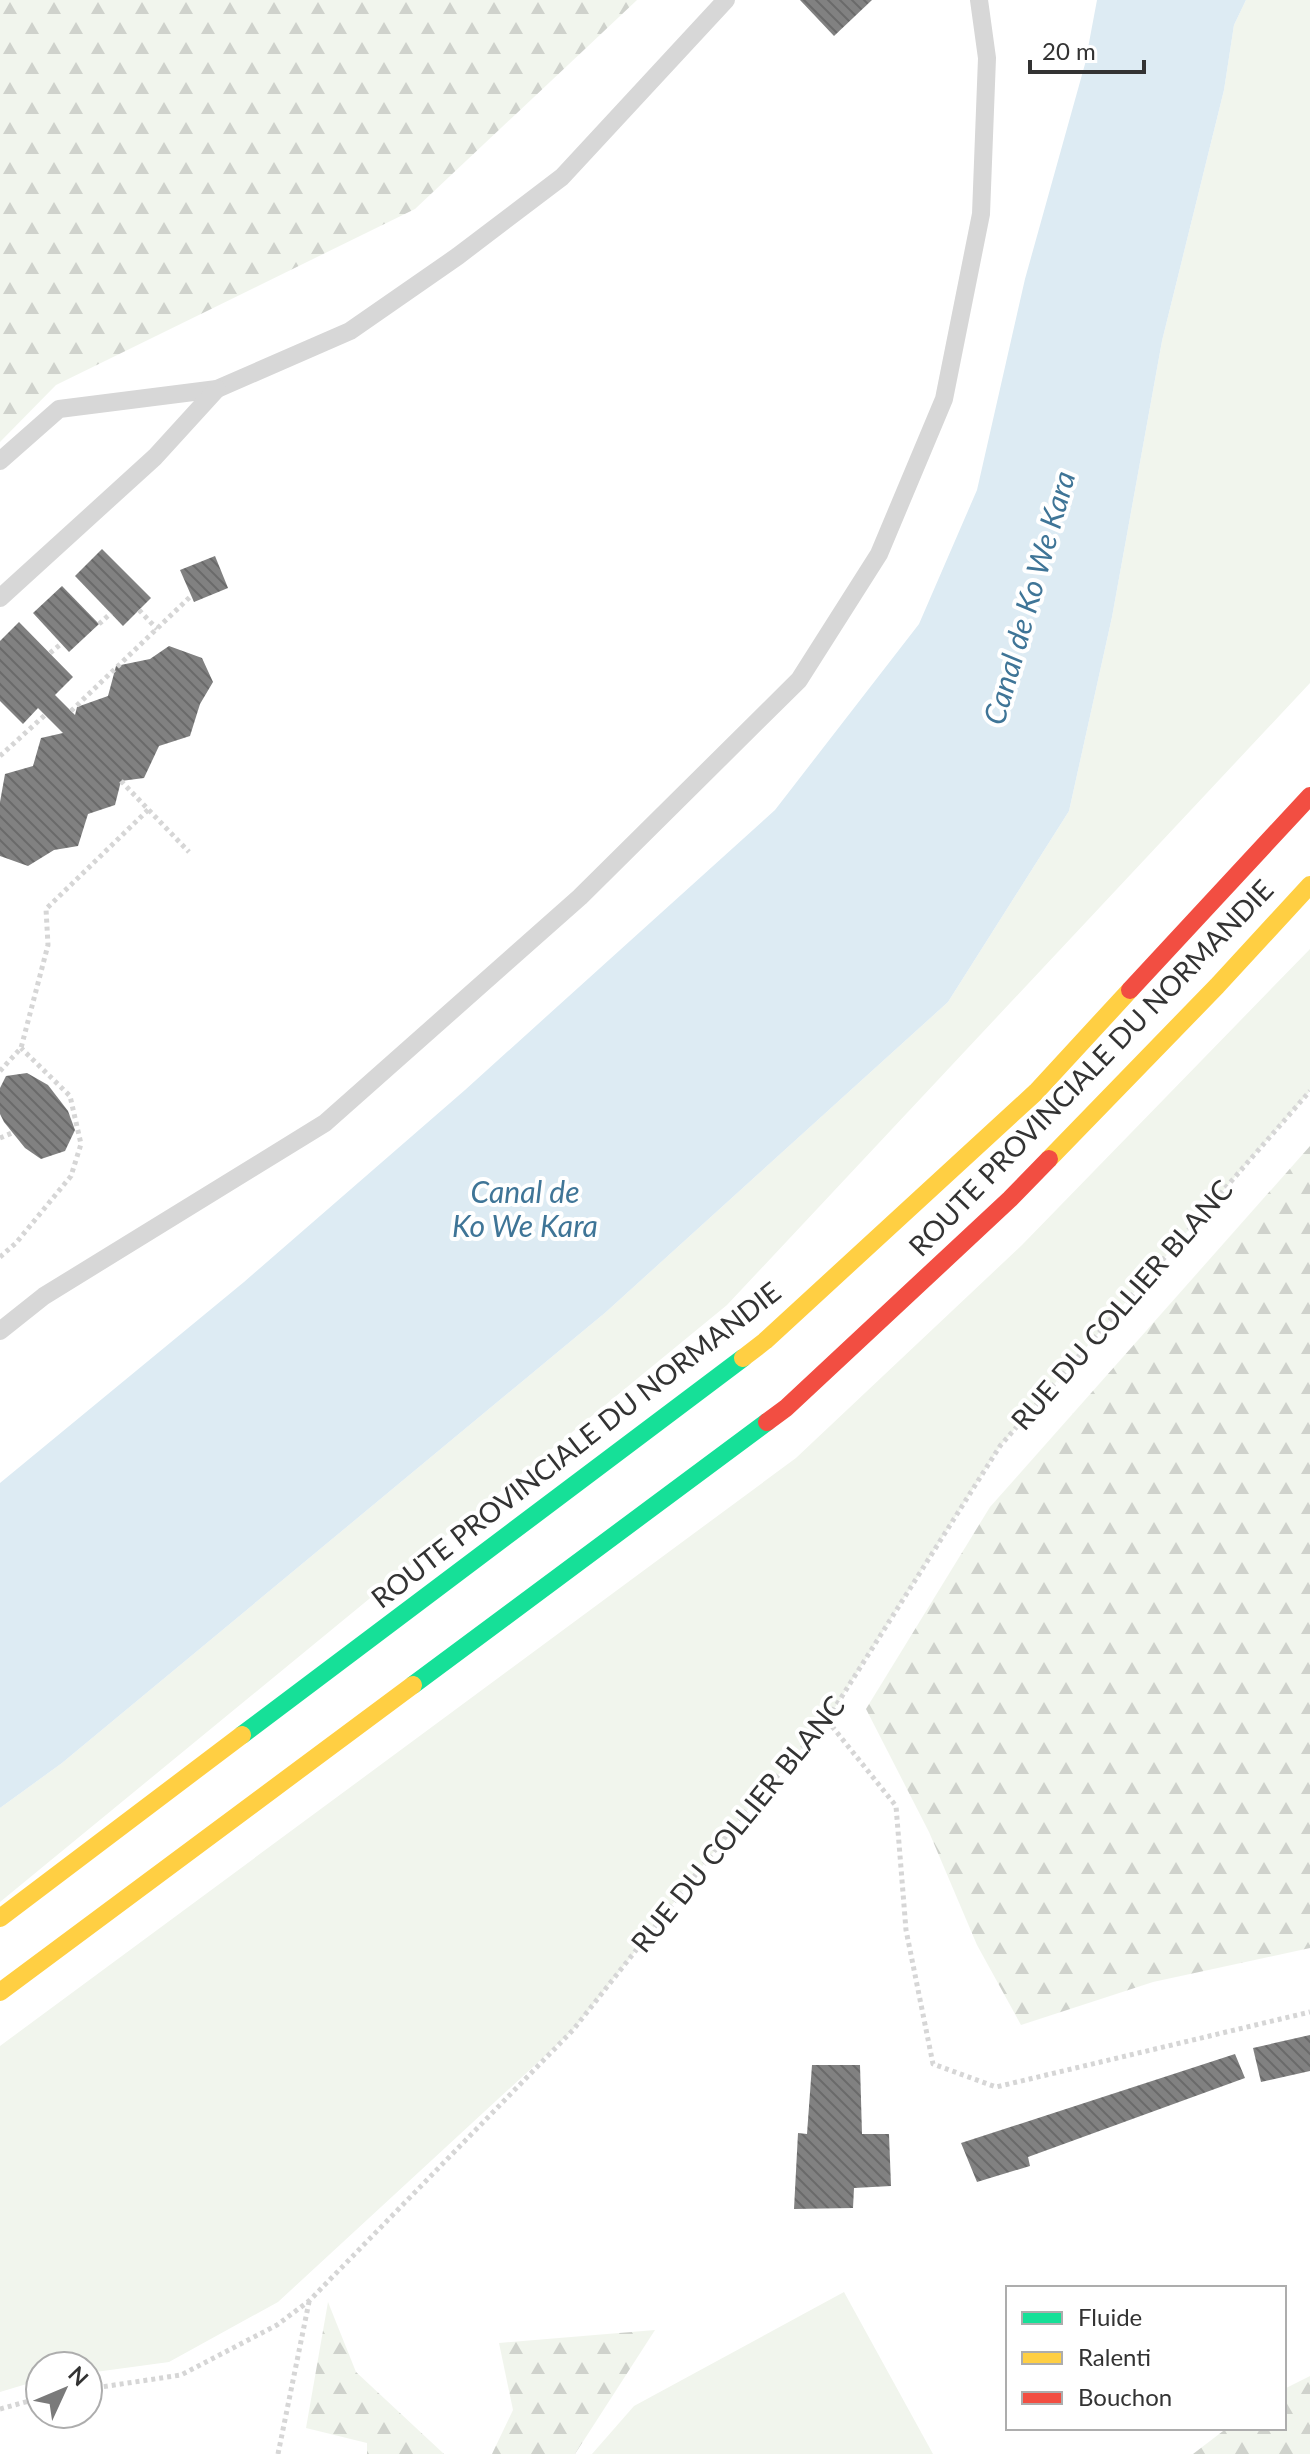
<svg xmlns="http://www.w3.org/2000/svg" width="1310" height="2454" font-family="Lato,sans-serif">
<style>
.green{fill:#f1f5ed}
.forest{fill:url(#forest-firs)}
.water{fill:#ddebf3}
.building{fill:url(#building-back-hatch)}
.lines{fill:none;stroke-linecap:round;stroke-linejoin:round}
.path{stroke:#d6d6d6;stroke-width:5;stroke-dasharray:4 4;stroke-linecap:butt}
.lane{stroke:#d7d7d7;stroke-width:18}
.fast{stroke:#16e098;stroke-width:18}
.slow{stroke:#ffcf43;stroke-width:18}
.jam{stroke:#f24e42;stroke-width:18}
.labels{text-anchor:middle;stroke-width:8;stroke-linejoin:round;paint-order:stroke}
.street-label{font-size:28px;fill:#333;stroke:#fff}
.water-label{font-size:30px;font-style:italic;fill:#3f7597;stroke:#fff}
</style>
<defs>
<pattern id="forest-firs" width="22" height="20" patternUnits="userSpaceOnUse" patternTransform="scale(2)"><rect width="22" height="20" fill="#f1f5ed"/><path d="M5 1l3.5 6h-7zM16 11l3.5 6h-7z" fill="#cfd2cc"/></pattern>
<pattern id="building-back-hatch" width="6" height="6" patternUnits="userSpaceOnUse" patternTransform="scale(2)"><rect width="6" height="6" fill="#818181"/><path d="M-1 5l2 2M0 0l6 6M5-1l2 2" fill="none" stroke="#6a6a6a"/></pattern>
</defs>
<rect width="100%" height="100%" fill="#fff"/>
<g class="green">
<polygon points="1246,0 1310,0 1310,683 727,1305 0,1902 0,1808 62,1763 606,1312 948,1002 1069,811 1112,617 1162,341 1224,90 1234,25"/>
<polygon points="1310,949 1310,1091 1000,1446 827,1720 742,1816 573,2030 278,2302 169,2362 88,2373 88,2366 40,2366 40,2380 0,2392 0,2046 796,1458 1022,1245"/>
<polygon points="844,2292 933,2454 592,2454 634,2406"/>
</g>
<g class="forest">
<polygon points="0,0 637,0 415,209 56,385 0,442"/>
<polygon points="1310,1146 1310,1948 1153,1982 1021,2025 977,1945 929,1832 866,1709 990,1507"/>
<polygon points="328,2302 356,2372 444,2454 367,2454 367,2443 306,2428"/>
<polygon points="655,2330 575,2454 492,2454 513,2410 499,2343"/>
<polygon points="1310,2376 1310,2454 1193,2454 1227,2428 1284,2428 1284,2389"/>
</g>
<polygon class="water" points="1097,0 1246,0 1234,25 1224,90 1162,341 1112,617 1069,811 948,1002 606,1312 62,1763 0,1808 0,1483 244,1282 465,1090 775,810 919,624 977,490 1025,279 1085,64"/>
<g class="building">
<polygon points="800,0 872,0 834,36"/>
<polygon points="102,549 151,598 123,626 75,576"/>
<polygon points="215,556 228,588 194,602 180,570"/>
<polygon points="62,586 99,624 69,652 33,613"/>
<polygon points="19,622 73,677 55,695 75,715 77,707 108,696 116,666 150,659 169,646 202,658 213,682 200,704 190,736 159,746 144,778 121,781 115,805 88,814 78,846 54,850 28,866 0,856 0,802 5,774 33,766 41,738 63,733 38,708 23,724 0,701 0,641"/>
<polygon points="27,1073 48,1085 68,1111 75,1130 65,1151 41,1159 25,1148 4,1122 0,1114 0,1088 6,1076"/>
<polygon points="1310,2035 1310,2071 1261,2082 1253,2048"/>
<polygon points="1235,2054 1245,2078 1028,2157 1030,2166 977,2182 961,2143"/>
<polygon points="812,2065 860,2065 862,2134 889,2134 891,2186 854,2188 853,2208 794,2209 798,2133 807,2134"/>
</g>
<g class="lines">
<g class="path">
<polyline points="139,610 157,629"/>
<polyline points="99,624 111,613"/>
<polyline points="50,653 61,644"/>
<polyline points="71,711 191,596"/>
<polyline points="0,756 45,715"/>
<polyline points="121,781 189,852"/>
<polyline points="0,1071 21,1048 48,945 46,909 149,809"/>
<polyline points="0,1138 12,1133"/>
<polyline points="0,1257 16,1243 71,1176 81,1144 70,1096 21,1048"/>
<polyline points="827,1720 896,1806 906,1930 933,2064 996,2087 1310,2012"/>
<polyline points="88,2389 181,2375 277,2325 309,2301 573,2030 742,1816 827,1720 1000,1446 1310,1091"/>
<polyline points="0,2409 40,2398"/>
<polyline points="278,2454 309,2302"/>
</g>
<g class="lane">
<polyline points="0,461 59,409 217,389 350,331 458,256 562,177 726,0"/>
<polyline points="0,598 155,457 217,389"/>
<polyline points="0,1331 44,1296 325,1123 580,897 799,680 879,554 944,399 981,214 987,58 979,0"/>
</g>
<g class="fast">
<polyline points="413,1685 767,1422"/>
<polyline points="242,1735 743,1358"/>
</g>
<g class="slow">
<polyline points="1049,1159 1217,986 1310,885"/>
<polyline points="743,1358 765,1341 1036,1092 1130,990"/>
<polyline points="0,1918 242,1735"/>
<polyline points="0,1992 413,1685"/>
</g>
<g class="jam">
<polyline points="1130,990 1310,796"/>
<polyline points="767,1422 786,1408 1010,1199 1049,1159"/>
</g>
</g>
<g class="labels">
<g class="street-label">
<text transform="translate(1091 1068) rotate(-46)" y="10">ROUTE PROVINCIALE DU NORMANDIE</text>
<text transform="translate(1122 1305) rotate(-49)" y="10">RUE DU COLLIER BLANC</text>
<text transform="translate(576 1445) rotate(-38)" y="10">ROUTE PROVINCIALE DU NORMANDIE</text>
<text transform="translate(738 1824) rotate(-51)" y="10">RUE DU COLLIER BLANC</text>
</g>
<g class="water-label">
<text transform="translate(1030 598) rotate(-74)" y="10">Canal de Ko We Kara</text>
<text x="525" y="1203">Canal de<tspan x="525" dy="34">Ko We Kara</tspan></text>
</g>
</g>
<rect x="1006" y="2286" width="280" height="144" fill="#ffffff" stroke="#adadad" stroke-width="2"/>
<rect x="1022" y="2312" width="40" height="12" fill="#16e098" stroke="#adadad" stroke-width="2"/>
<text x="1078" y="2326" font-size="24" fill="#333333">Fluide</text>
<rect x="1022" y="2352" width="40" height="12" fill="#ffcf43" stroke="#adadad" stroke-width="2"/>
<text x="1078" y="2366" font-size="24" fill="#333333">Ralenti</text>
<rect x="1022" y="2392" width="40" height="12" fill="#f24e42" stroke="#adadad" stroke-width="2"/>
<text x="1078" y="2406" font-size="24" fill="#333333">Bouchon</text>
<g transform="translate(64 2390) rotate(46)"><circle r="38" fill="#ffffff" stroke="#adadad" stroke-width="2"/>
<path d="M0-6L14 30L0 20L-14 30Z" fill="#7a7a7a"/>
<text y="-12" font-size="22" font-weight="bold" text-anchor="middle" fill="#333333">N</text>
</g>
<path d="M1030 60v12h114v-12" fill="none" stroke="#333333" stroke-width="4"/>
<text x="1042" y="60" font-size="24" fill="#333333" stroke="#ffffff" stroke-width="6" paint-order="stroke">20 m</text>
</svg>
